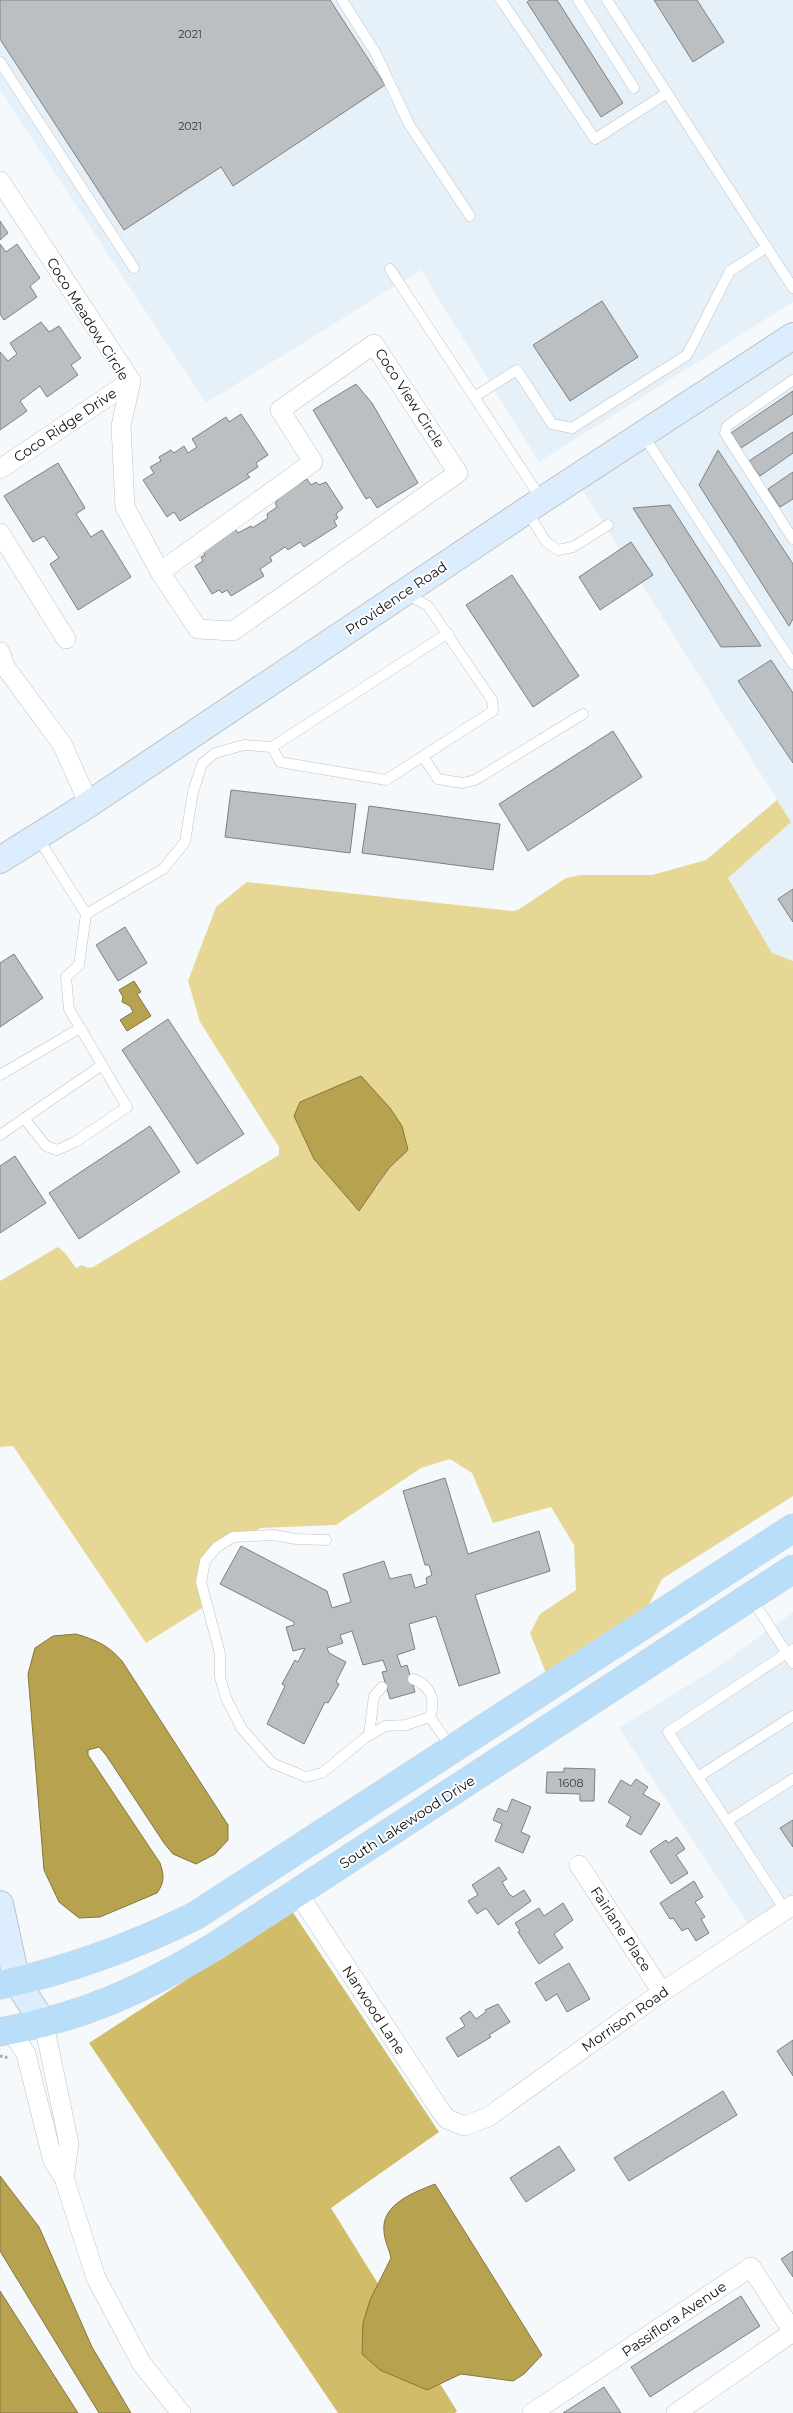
<svg xmlns="http://www.w3.org/2000/svg" width="793" height="2413" font-family="Montserrat,sans-serif">
<style>
.built{fill:#e6f0f9}
.green{fill:#e7d794;fill-rule:evenodd}
.forest{fill:#d1bd69}
.water{fill:#b7a24f;stroke:#85763d}
.building{fill:#bbbfc2;stroke:#7d8184}
.lines{fill:none;stroke-linecap:round;stroke-linejoin:round}
.lane-casing{stroke:#bec2c5;stroke-width:11}
.street-casing{stroke:#bec2c5;stroke-width:20}
.secondary-casing{stroke:#bec2c5;stroke-width:28}
.primary-casing{stroke:#d4d4d4;stroke-width:29}
.path{stroke:#a8abad;stroke-width:3;stroke-dasharray:2.5 2.5;stroke-linecap:butt}
.lane{stroke:#fff;stroke-width:10}
.street{stroke:#fff;stroke-width:19}
.secondary{stroke:#dceefd;stroke-width:26}
.primary{stroke:#b9defa;stroke-width:28}
.labels{text-anchor:middle;stroke-width:4;stroke-linejoin:round;paint-order:stroke}
.number-label{font-size:11px;fill:#3a3c3e}
.street-label{font-size:14px;fill:#0f1112;stroke:#fff}
</style>
<rect width="100%" height="100%" fill="#f5f9fc"/>
<g class="built">
<polygon points="0,0 793,0 793,302 539,462 421,270 206,403 0,90"/>
<polygon points="793,347 793,961 772,954 728,878 791,822 580,486"/>
<polygon points="793,1612 793,1894 748,1924 619,1728 719,1666"/>
</g>
<path class="green" d="M777 800 791 822 728 878 772 953 793 961V1496L662 1579 648 1606 546 1673 530 1633 540 1614 576 1590 574 1545 551 1507 493 1523 472 1473 450 1459 421 1468 336 1525 261 1528 233 1540 201 1561 202 1608 146 1643 13 1446 0 1447V1281L58 1247 65 1253 76 1268 82 1265 88 1268 93 1267 279 1155V1147L200 1022 188 981 216 907 247 882 512 911 518 910 566 878 580 875H652L706 860ZM408 1150 389 1168 376 1189 314 1159Z"/>
<polygon class="forest" points="292,1911 439,2132 331,2208 457,2411 455,2413 338,2413 89,2043"/>
<g class="water">
<polygon points="134,981 141,992 137,994 151,1016 127,1031 120,1020 133,1012 130,1006 122,1002 123,997 119,990"/>
<polygon points="361,1076 390,1108 402,1126 408,1150 389,1168 359,1211 314,1159 294,1116 300,1102"/>
<path d="M76 1634C96 1640 108 1645 122 1661L228 1825V1840L215 1854 196 1864 173 1854 164 1843 106 1755 99 1747 88 1750V1755L160 1863C164 1875 165 1882 157 1893L100 1917 79 1918 59 1902 44 1870 28 1674 35 1648 53 1636Z"/>
<polygon points="0,2176 39,2227 92,2347 131,2413 99,2413 0,2251"/>
<path d="M435 2184 542 2355 524 2374 513 2381 461 2374 427 2390 380 2370 362 2354 363 2323 370 2300 391 2258C389 2249 384 2239 384 2231 381 2204 415 2192 435 2184Z"/>
<polygon points="0,2291 78,2413 0,2413"/>
</g>
<g class="building">
<polygon points="0,0 330,0 385,85 233,186 221,167 124,230 0,39"/>
<polygon points="530,0 557,0 623,103 601,117 527,2"/>
<polygon points="654,0 697,0 724,42 693,62"/>
<polygon points="0,221 8,233 0,240"/>
<polygon points="0,244 6,252 17,244 40,278 30,286 37,297 4,320 0,314"/>
<polygon points="602,301 638,357 570,401 533,345"/>
<polygon points="41,322 49,332 59,326 81,358 71,365 78,375 47,397 40,386 20,401 27,411 0,430 0,352 8,361 17,354 10,343"/>
<polygon points="356,384 372,403 418,483 377,508 370,497 366,499 313,410"/>
<polygon points="793,391 793,414 741,448 731,433"/>
<polygon points="241,414 268,455 256,463 258,467 247,474 250,477 180,521 174,512 167,517 143,480 154,473 150,467 161,461 159,457 171,450 174,453 184,446 188,453 197,447 192,439 226,417 229,422"/>
<polygon points="793,432 793,453 760,476 749,461"/>
<polygon points="718,450 793,564 793,619 789,626 699,485"/>
<polygon points="58,463 85,508 76,514 91,537 102,530 131,577 78,610 50,564 59,558 44,536 33,542 4,496"/>
<polygon points="793,472 793,499 780,507 768,489"/>
<polygon points="307,479 311,485 316,482 319,485 326,482 343,508 336,514 338,518 334,521 337,526 304,547 300,542 288,550 285,547 270,557 272,561 260,569 264,576 231,596 227,590 222,593 219,590 212,594 195,566 203,561 201,557 205,555 201,548 234,527 238,533 251,526 252,528 268,518 267,514 277,507 275,503 278,500 277,497"/>
<polygon points="670,505 761,646 721,647 633,508"/>
<polygon points="631,542 653,575 600,610 579,577"/>
<polygon points="512,575 579,676 533,707 466,605"/>
<polygon points="771,660 793,693 793,763 738,681"/>
<polygon points="613,731 642,777 528,851 499,804"/>
<polygon points="231,790 356,804 350,853 225,837"/>
<polygon points="369,806 500,824 493,870 362,853"/>
<polygon points="793,889 793,922 778,899"/>
<polygon points="125,927 147,963 118,981 96,945"/>
<polygon points="14,954 43,998 0,1027 0,963"/>
<polygon points="168,1019 244,1134 197,1164 122,1050"/>
<polygon points="150,1126 180,1172 79,1239 49,1193"/>
<polygon points="15,1156 46,1203 0,1233 0,1166"/>
<polygon points="445,1478 468,1554 539,1531 550,1571 475,1595 500,1673 459,1686 436,1616 409,1624 415,1649 397,1655 401,1667 407,1665 415,1692 390,1699 382,1672 387,1671 383,1660 363,1665 352,1631 340,1635 343,1643 327,1648 329,1653 346,1662 336,1682 339,1684 328,1703 325,1702 304,1744 267,1724 285,1686 282,1684 295,1660 298,1662 305,1648 293,1651 286,1627 294,1625 294,1622 220,1584 241,1546 327,1591 332,1608 351,1602 343,1574 384,1561 390,1579 411,1574 415,1588 427,1584 426,1578 432,1575 429,1565 425,1565 403,1491"/>
<polygon points="564,1768 595,1769 594,1801 580,1801 580,1794 546,1793 547,1772 564,1772"/>
<polygon points="636,1779 648,1787 643,1794 660,1804 641,1835 626,1826 631,1817 608,1802 621,1780 631,1786"/>
<polygon points="512,1799 531,1807 521,1832 530,1836 523,1853 495,1841 502,1824 493,1820 498,1808 507,1812"/>
<polygon points="793,1820 793,1847 780,1828"/>
<polygon points="677,1837 685,1849 676,1855 688,1873 671,1884 650,1851 666,1840 668,1843"/>
<polygon points="499,1867 507,1879 502,1882 509,1894 513,1897 524,1890 531,1901 498,1925 486,1908 477,1914 468,1901 478,1895 472,1885"/>
<polygon points="694,1881 703,1897 695,1902 705,1917 701,1919 709,1933 696,1941 688,1928 682,1931 673,1918 670,1919 660,1903"/>
<polygon points="563,1903 573,1920 554,1934 563,1948 539,1964 518,1932 520,1931 515,1923 539,1908 544,1916"/>
<polygon points="569,1963 590,1999 567,2012 557,1994 546,2001 535,1983"/>
<polygon points="498,2004 510,2022 489,2035 491,2037 458,2057 446,2038 465,2026 460,2018 470,2011 476,2019 486,2012 485,2010"/>
<polygon points="793,2040 793,2076 777,2051"/>
<polygon points="723,2091 737,2115 629,2181 614,2158"/>
<polygon points="559,2146 575,2170 526,2202 510,2178"/>
<polygon points="793,2251 793,2277 781,2259"/>
<polygon points="741,2296 760,2326 650,2397 631,2367"/>
<polygon points="604,2387 621,2413 563,2413"/>
</g>
<g class="lines">
<defs>
<g id="lane">
<polyline points="342,0 375,52 409,124 470,216"/>
<polyline points="501,0 595,139 667,93"/>
<polyline points="578,0 634,88"/>
<polyline points="607,0 793,288"/>
<polyline points="0,62 134,268"/>
<polyline points="390,269 542,500"/>
<polyline points="793,380 727,426 725,433 793,539"/>
<polyline points="474,397 517,370 552,424 572,428 687,355 730,271 767,247"/>
<polyline points="643,435 793,664"/>
<polyline points="527,511 546,542 558,550 573,547 608,525"/>
<polyline points="405,593 428,606 492,700 493,711 386,780 280,762 272,747 448,633"/>
<polyline points="423,757 438,779 462,783 475,780 583,714"/>
<polyline points="38,838 86,914 163,869 185,842 193,792 202,764 215,753 244,745 272,747"/>
<polyline points="0,1075 80,1028"/>
<polyline points="24,1118 46,1146 57,1150 75,1142 127,1107 69,1009 66,977 79,965 86,914"/>
<polyline points="0,1135 102,1065"/>
<polyline points="326,1540 296,1539 273,1535 233,1537 217,1547 205,1561 201,1582 220,1654 220,1677 226,1698 242,1729 272,1763 306,1777 322,1773 365,1738 385,1726 406,1725 430,1717 452,1749"/>
<polyline points="751,1598 793,1663"/>
<path d="M413 1679C431 1686 436 1699 430 1717"/>
<polyline points="369,1735 374,1696 382,1687"/>
<polyline points="698,1777 793,1716"/>
<polyline points="727,1821 668,1732 793,1649"/>
<polyline points="785,1910 727,1821 793,1779"/>
</g>
<g id="street">
<polyline points="0,181 131,381 121,426 125,507 160,572 198,629 233,631 458,473 374,344 280,410 313,462 160,572"/>
<polyline points="0,469 131,381"/>
<polyline points="0,533 66,639"/>
<polyline points="0,652 6,668 62,744 89,804"/>
<polyline points="579,1865 662,1992"/>
<polyline points="298,1893 440,2110 447,2119 464,2126 488,2117 662,1992 793,1905"/>
<polyline points="44,2024 69,2144 64,2178"/>
<polyline points="11,2030 26,2054 53,2161 64,2178 96,2278 142,2364 181,2413"/>
<polyline points="532,2413 751,2267 793,2332"/>
<polyline points="676,2413 793,2332"/>
</g>
<g id="secondary">
<polyline points="0,860 89,804 542,500 793,336"/>
<polyline points="0,1904 17,1982 44,2024"/>
</g>
<g id="primary">
<path d="M0 1985C69 1970 132 1947 195 1916L793 1528"/>
<path d="M0 2032C84 2017 142 1990 214 1947L793 1569"/>
</g>
</defs>
<use href="#lane" class="lane-casing"/>
<use href="#street" class="street-casing"/>
<use href="#secondary" class="secondary-casing"/>
<use href="#primary" class="primary-casing"/>
<polyline class="path" points="0,2056 9,2058"/>
<use href="#lane" class="lane"/>
<use href="#street" class="street"/>
<use href="#secondary" class="secondary"/>
<use href="#primary" class="primary"/>
</g>
<g class="labels">
<g class="number-label">
<text x="190" y="38">2021</text>
<text x="190" y="130">2021</text>
<text x="571" y="1787">1608</text>
</g>
<g class="street-label">
<text transform="translate(88 319) rotate(58)" y="5">Coco Meadow Circle</text>
<text transform="translate(410 398) rotate(57)" y="5">Coco View Circle</text>
<text transform="translate(65 425) rotate(-34)" y="5">Coco Ridge Drive</text>
<text transform="translate(396 598) rotate(-34)" y="5">Providence Road</text>
<text transform="translate(407 1822) rotate(-33)" y="5">South Lakewood Drive</text>
<text transform="translate(621 1929) rotate(57)" y="5">Fairlane Place</text>
<text transform="translate(374 2010) rotate(57)" y="5">Narwood Lane</text>
<text transform="translate(625 2019) rotate(-35)" y="5">Morrison Road</text>
<text transform="translate(674 2319) rotate(-34)" y="5">Passiflora Avenue</text>
</g>
</g>
</svg>
